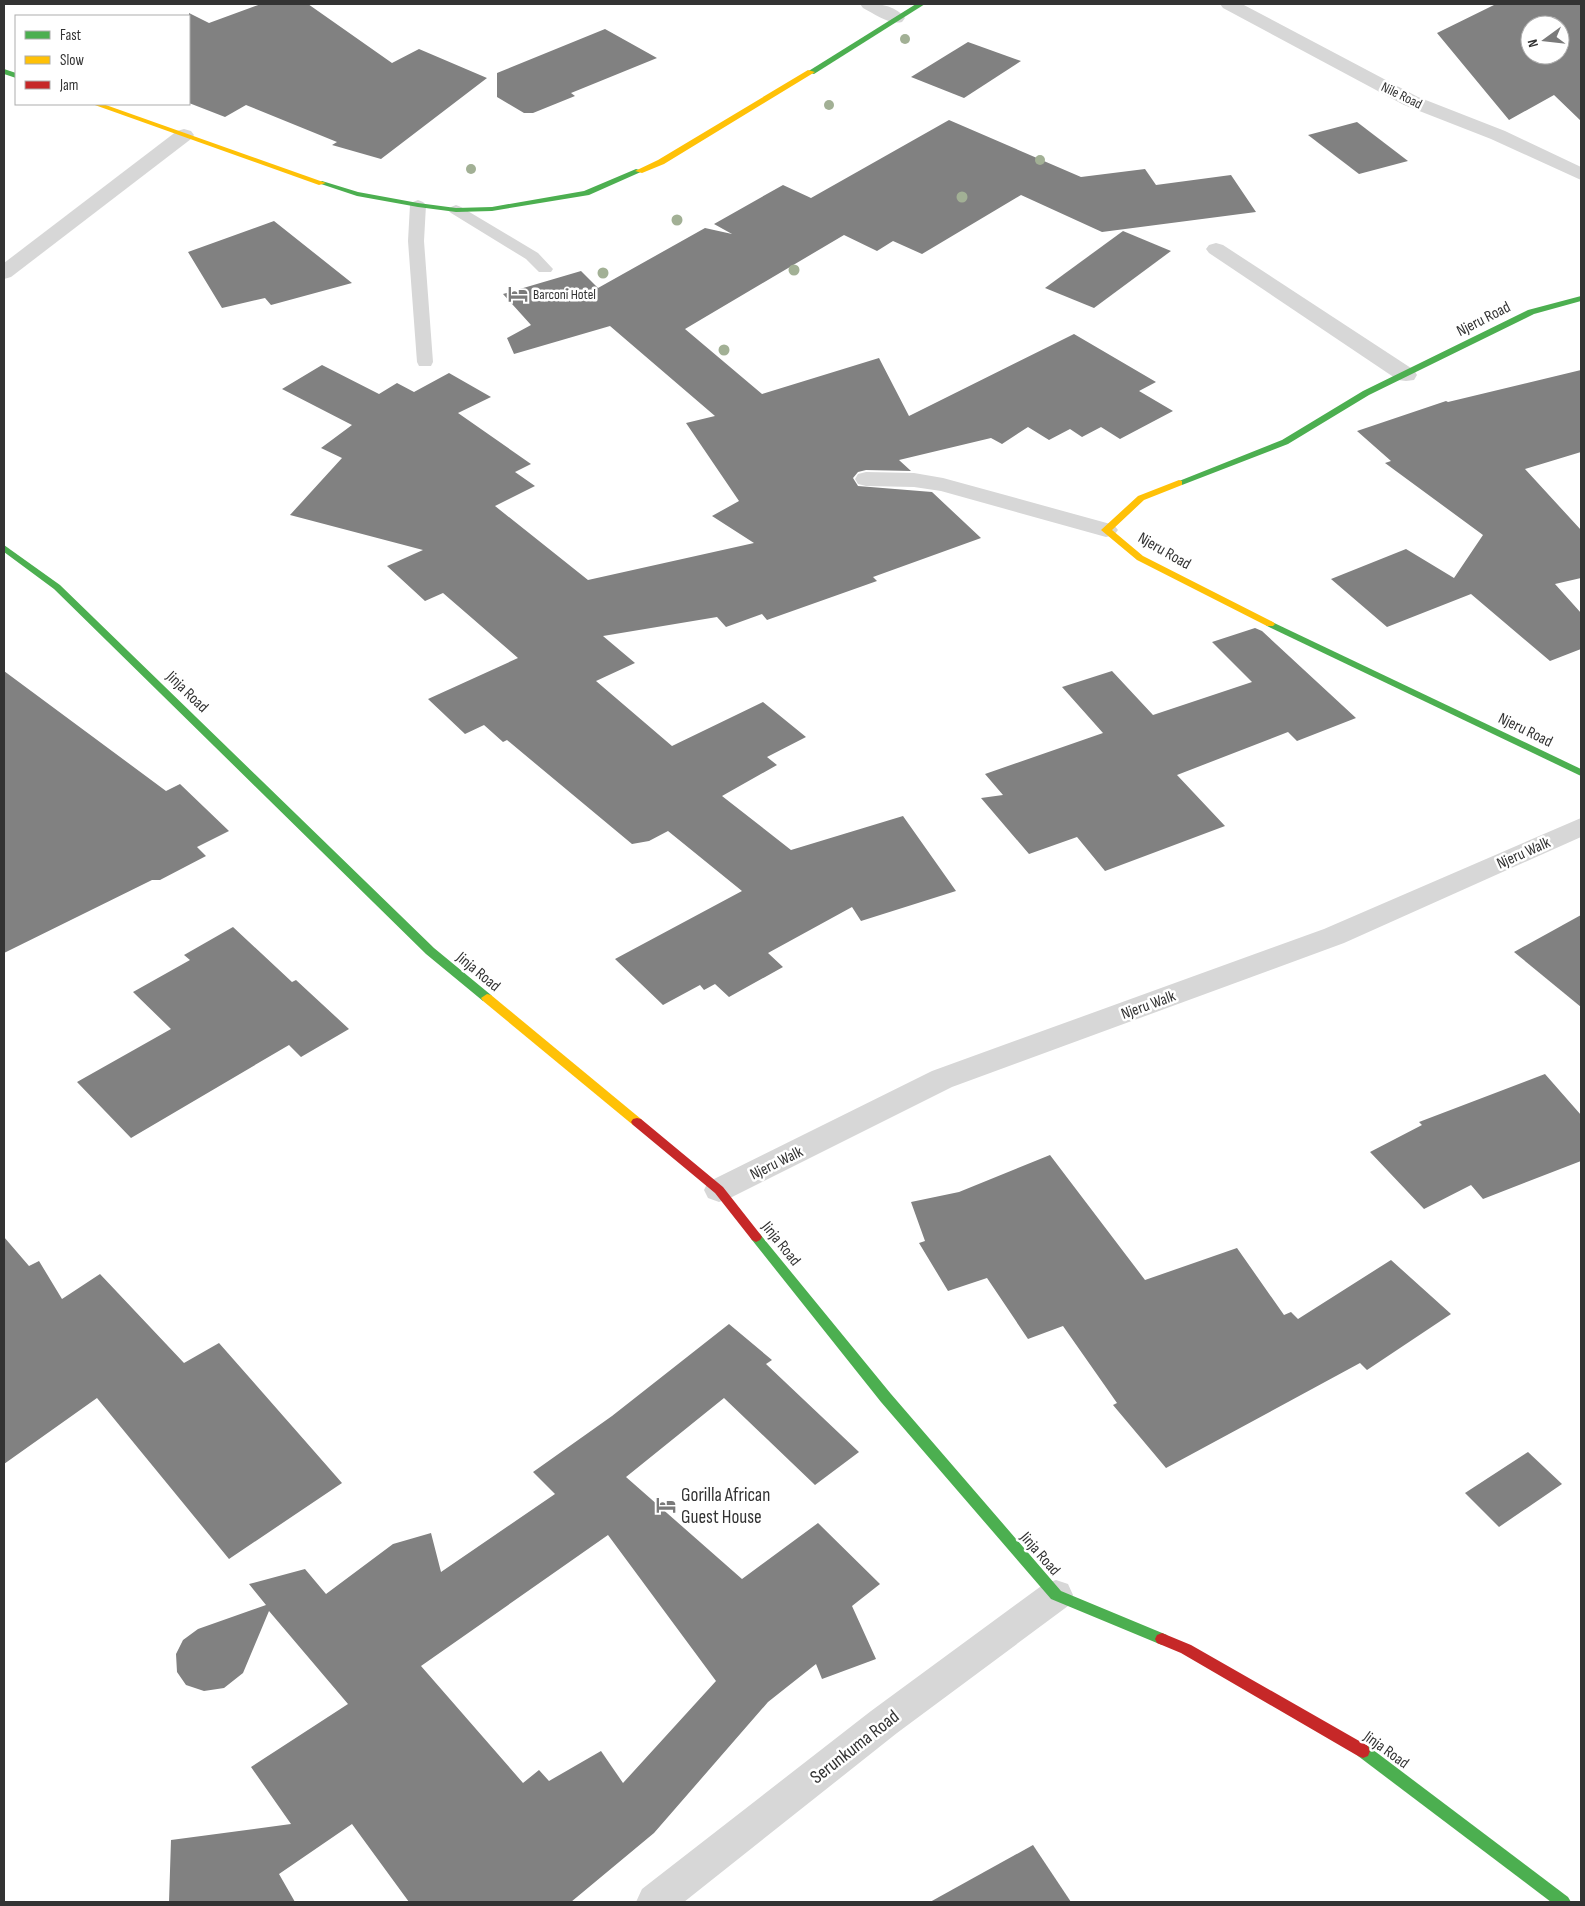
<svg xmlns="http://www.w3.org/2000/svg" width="1585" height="1906" font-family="'Sofia Sans Condensed',sans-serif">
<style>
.building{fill:#818181;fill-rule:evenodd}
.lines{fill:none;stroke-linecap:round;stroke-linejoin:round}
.lane{fill:#d7d7d7;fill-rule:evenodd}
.street{fill:#d7d7d7;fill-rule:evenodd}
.fast{fill:#4caf50;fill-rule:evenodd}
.slow{fill:#ffc107;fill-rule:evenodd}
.jam{fill:#c62828;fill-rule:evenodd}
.tree{fill:#a2b095}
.labels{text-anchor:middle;stroke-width:5;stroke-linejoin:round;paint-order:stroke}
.far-street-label{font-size:14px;fill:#333;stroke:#fff}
.far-poi-label{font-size:14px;fill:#333;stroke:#fff;text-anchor:start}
.street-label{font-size:16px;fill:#333;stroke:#fff}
.near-poi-label{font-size:19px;fill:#333;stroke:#fff;text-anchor:start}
.near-street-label{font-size:19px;fill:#333;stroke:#fff}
</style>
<rect width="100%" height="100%" fill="#fff"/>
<g class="building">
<polygon points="261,4 308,4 392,63 419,49 487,78 381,159 332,145 337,142 246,105 225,117 189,103 189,13 209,23"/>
<path d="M1496 4H1581V121L1554 95 1509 120 1437 33ZM1530 25H1560V55H1530Z"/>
<polygon points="605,29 657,58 571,93 575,96 533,113 524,113 497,97 497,73"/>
<polygon points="968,42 1021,61 964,98 911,77"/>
<polygon points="949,120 1081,177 1145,169 1156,185 1231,175 1256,212 1102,232 1021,195 922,254 893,241 877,251 844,235 685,329 762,394 879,358 909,416 1074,334 1156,382 1139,391 1173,411 1120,439 1101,427 1082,437 1070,429 1049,440 1028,427 1002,444 991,438 899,460 911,471 866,470 858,472 853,478 858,486 932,492 981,538 873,577 877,581 767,620 762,614 726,627 717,617 603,636 635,663 596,681 672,746 763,702 806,737 767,757 777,765 722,796 791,850 903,816 956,891 861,921 852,907 768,953 783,967 729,997 715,984 704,990 700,985 663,1005 615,959 742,891 668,831 649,841 632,844 507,740 503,742 484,725 465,734 428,699 518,658 443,593 425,601 387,566 423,550 290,515 342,458 321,448 352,425 282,389 322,365 379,394 397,383 414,392 449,373 491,397 458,413 531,464 515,472 535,486 495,506 588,580 754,543 712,516 739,501 686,423 715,416 610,326 514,354 507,338 531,325 503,294 581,271 598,288 705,228 732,234 714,224 783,185 811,198"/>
<polygon points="1357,122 1408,161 1359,174 1308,135"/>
<polygon points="274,221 352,283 271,305 265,298 222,308 188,252"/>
<polygon points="1123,231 1171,251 1094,308 1045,288"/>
<polygon points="1581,370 1581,452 1525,469 1581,530 1581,578 1555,584 1581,613 1581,649 1550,661 1471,594 1387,627 1331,579 1406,549 1454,578 1483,535 1385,463 1391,461 1357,431 1446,401 1448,402"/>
<polygon points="1255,628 1262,631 1356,718 1297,741 1288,732 1177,775 1225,826 1105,871 1077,837 1029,854 981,798 1003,795 985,774 1103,733 1062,687 1112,671 1153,715 1252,682 1212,642"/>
<polygon points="4,671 166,791 180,784 229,831 197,847 206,856 160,880 152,880 4,953"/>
<polygon points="1581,915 1581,1007 1514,952"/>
<polygon points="233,927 292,982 296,980 349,1029 301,1057 289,1045 131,1138 77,1082 171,1029 133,992 190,960 184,955"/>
<polygon points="1545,1074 1581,1115 1581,1161 1483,1199 1471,1185 1424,1209 1370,1152 1422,1125 1419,1122"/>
<polygon points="1050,1155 1145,1280 1237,1248 1284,1315 1291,1312 1298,1319 1391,1260 1451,1314 1367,1370 1360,1363 1166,1468 1113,1405 1117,1403 1063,1326 1028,1339 987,1278 948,1291 919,1243 925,1241 911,1202 959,1192"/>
<polygon points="4,1237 29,1266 39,1261 62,1299 100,1274 184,1363 219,1343 342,1483 229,1559 97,1398 4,1464"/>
<path d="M729 1324 772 1360 766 1364 859 1452 815 1485 724 1398 626 1477 742 1579 818 1523 880 1584 852 1606 876 1659 822 1679 816 1664 768 1702 654 1833 571 1902H409L352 1824 279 1874 295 1902H169L171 1840 291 1824 251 1767 348 1704 269 1611 243 1673 224 1688 204 1691 186 1685 177 1672 176 1654 183 1640 198 1629 266 1605 249 1584 305 1569 326 1594 393 1544 431 1533 441 1572 555 1494 533 1472 612 1416ZM608 1535 716 1681 623 1783 601 1751 549 1781 539 1770 523 1783 421 1666Z"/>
<polygon points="1528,1452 1562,1484 1499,1527 1465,1493"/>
<polygon points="1033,1845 1071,1902 930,1902"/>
</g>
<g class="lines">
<g class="lane">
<polygon points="418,200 423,202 426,205 424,241 433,362 431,366 419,366 417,362 408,241 410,205 413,202"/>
<polygon points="456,205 461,207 538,253 553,269 551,272 539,272 526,259 451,213 448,210 451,207"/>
</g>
<g class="street">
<path d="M860 4C875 3 895 4 905 18L902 22C889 25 875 14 863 8Z"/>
<polygon points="1220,4 1242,4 1418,97 1505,131 1581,167 1581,180 1491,139 1404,105 1223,8"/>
<polygon points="184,129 191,131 194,135 191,139 11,277 4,279 4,263 177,131"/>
<polygon points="1216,243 1223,245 1414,370 1417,375 1414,380 1406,381 1398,380 1209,253 1206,249 1209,245"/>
<polygon points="866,472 914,473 943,478 1114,525 1118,530 1114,535 1106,537 941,491 914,487 866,486 858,484 855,479 858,474"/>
<polygon points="1581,818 1581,837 1344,943 952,1087 730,1198 719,1202 708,1198 704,1190 708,1182 932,1071 1324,929"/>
<polygon points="1056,1580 1068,1584 1073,1595 1068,1606 897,1733 684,1902 636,1902 642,1889 871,1711 1044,1584"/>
</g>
<g class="fast">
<polygon points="916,4 925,4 814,74 807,72"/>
<polygon points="4,69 16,73 16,78 4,74"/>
<polygon points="636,169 643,171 589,195 492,211 456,212 418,207 357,196 318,183 322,181 358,192 418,203 456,208 492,207 584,191"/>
<polygon points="1581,296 1581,301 1534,314 1369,395 1288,444 1182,485 1176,485 1174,483 1282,440 1363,391 1528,310"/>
<polygon points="4,545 60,585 434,948 491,995 493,998 491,1001 483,1001 426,954 54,589 4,552"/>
<polygon points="1270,621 1581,769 1581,776 1267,626 1265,624 1267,622"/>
<polygon points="756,1232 760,1234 891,1394 1061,1591 1167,1635 1169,1639 1167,1643 1162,1645 1157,1643 1051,1599 881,1402 752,1240 750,1237 752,1234"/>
<polygon points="1363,1744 1368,1746 1568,1897 1571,1902 1551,1902 1358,1756 1356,1751 1358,1746"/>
</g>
<g class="slow">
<polygon points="808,70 815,72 664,164 642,173 635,171 658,160"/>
<polygon points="92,104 103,104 326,183 319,185"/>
<polygon points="1179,480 1182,481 1182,485 1144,500 1112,530 1143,556 1273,622 1275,624 1273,626 1267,626 1137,560 1101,530 1138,496"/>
<polygon points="487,994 491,995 641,1119 643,1122 641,1125 633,1125 483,1001 481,998"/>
</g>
<g class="jam">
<polygon points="637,1118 641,1119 723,1187 760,1234 762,1237 760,1240 756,1242 752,1240 715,1193 633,1125 631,1122 633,1119"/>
<polygon points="1162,1633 1191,1645 1368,1746 1370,1751 1368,1756 1363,1758 1358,1756 1181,1653 1157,1643 1155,1639 1157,1635"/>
</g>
</g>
<g class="tree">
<circle cx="905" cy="39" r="5"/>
<circle cx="829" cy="105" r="5"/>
<circle cx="1040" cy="160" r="5"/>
<circle cx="471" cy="169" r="5"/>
<circle cx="962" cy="197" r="5.5"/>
<circle cx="677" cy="220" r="5.5"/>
<circle cx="794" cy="270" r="5.5"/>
<circle cx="603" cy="273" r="5.5"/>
<circle cx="724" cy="350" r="5.5"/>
</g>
<defs>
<symbol id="hotel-bare" viewBox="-9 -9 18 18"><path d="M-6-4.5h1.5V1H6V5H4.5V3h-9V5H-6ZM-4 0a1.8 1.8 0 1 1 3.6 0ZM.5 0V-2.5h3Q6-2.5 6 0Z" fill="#7a7a7a" stroke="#fff" stroke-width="2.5" paint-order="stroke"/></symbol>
</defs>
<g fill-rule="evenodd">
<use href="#hotel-bare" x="504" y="280" width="28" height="28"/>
<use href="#hotel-bare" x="652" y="1491" width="28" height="28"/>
</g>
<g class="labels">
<g class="far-street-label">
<text transform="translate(1402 95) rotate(26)" y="5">Nile Road</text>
</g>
<g class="far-poi-label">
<text x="533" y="299">Barconi Hotel</text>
</g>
<g class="street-label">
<text transform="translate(1483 318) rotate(-27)" y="6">Njeru Road</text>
<text transform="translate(1165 550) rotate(30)" y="6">Njeru Road</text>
<text transform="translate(188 691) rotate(44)" y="6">Jinja Road</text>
<text transform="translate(1526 729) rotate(26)" y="6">Njeru Road</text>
<text transform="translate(1523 852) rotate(-24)" y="6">Njeru Walk</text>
<text transform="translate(479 971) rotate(40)" y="6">Jinja Road</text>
<text transform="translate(1148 1004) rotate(-20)" y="6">Njeru Walk</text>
<text transform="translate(776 1162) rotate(-26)" y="6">Njeru Walk</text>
<text transform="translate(782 1243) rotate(51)" y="6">Jinja Road</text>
<text transform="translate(1041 1553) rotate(49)" y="6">Jinja Road</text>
<text transform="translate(1387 1749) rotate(36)" y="6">Jinja Road</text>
</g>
<g class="near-poi-label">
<text x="681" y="1501">Gorilla African<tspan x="681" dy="22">Guest House</tspan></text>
</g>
<g class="near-street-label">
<text transform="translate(854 1746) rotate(-38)" y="7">Serunkuma Road</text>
</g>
</g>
<rect width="1585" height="1906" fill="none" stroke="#333333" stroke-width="10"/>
<rect x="15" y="15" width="175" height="90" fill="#ffffff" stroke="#adadad"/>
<rect x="25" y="31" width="25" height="8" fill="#4caf50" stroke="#adadad"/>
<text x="60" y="40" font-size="15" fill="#333333">Fast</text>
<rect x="25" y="56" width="25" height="8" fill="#ffc107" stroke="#adadad"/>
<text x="60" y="65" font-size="15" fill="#333333">Slow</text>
<rect x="25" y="81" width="25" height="8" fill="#c62828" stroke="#adadad"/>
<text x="60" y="90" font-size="15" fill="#333333">Jam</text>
<g transform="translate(1545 40) rotate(255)"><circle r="24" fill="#ffffff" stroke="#adadad"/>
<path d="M0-4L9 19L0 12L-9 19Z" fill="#7a7a7a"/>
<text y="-8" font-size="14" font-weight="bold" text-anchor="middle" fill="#333333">N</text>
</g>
</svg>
